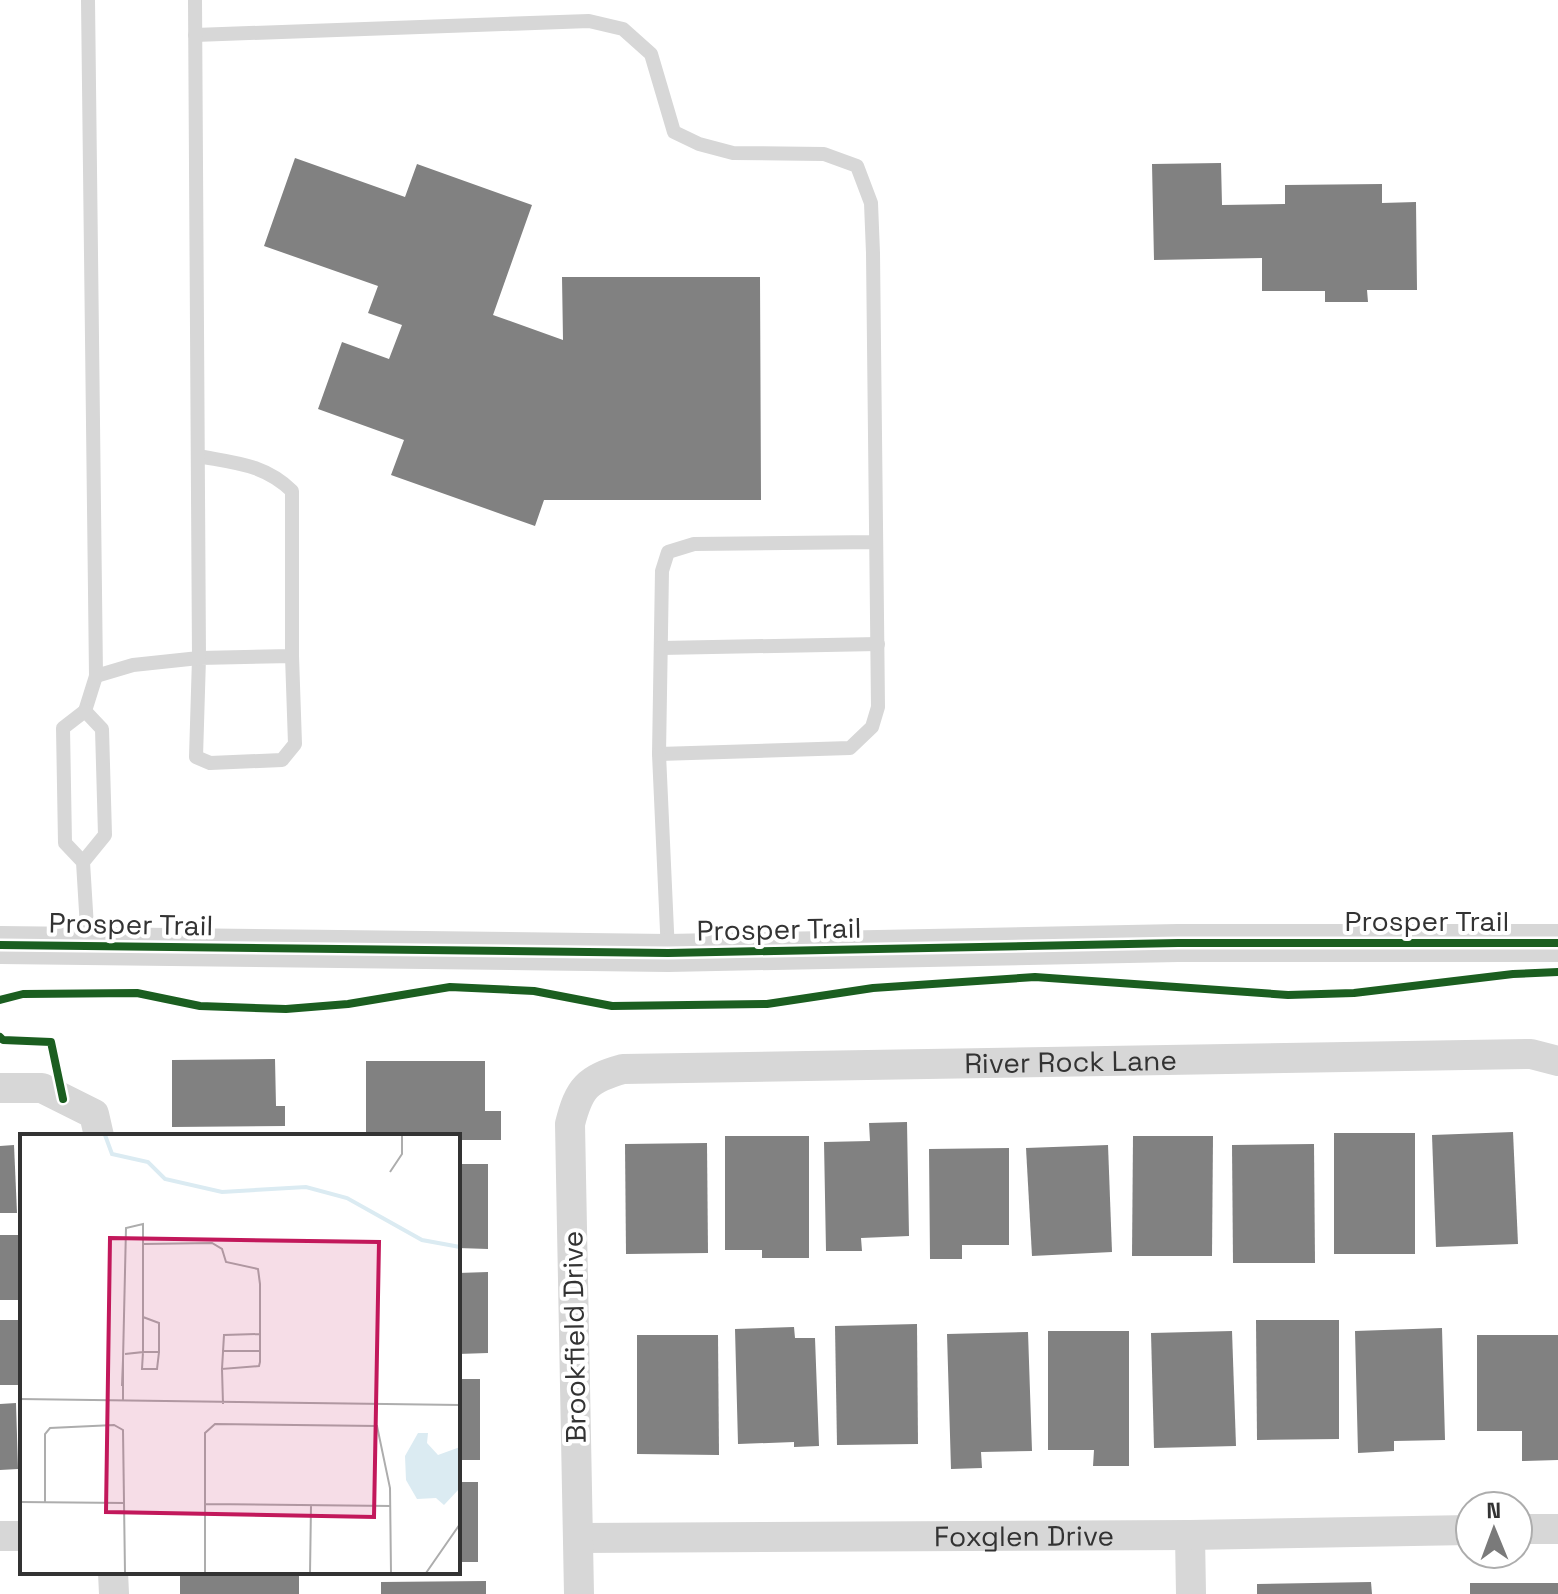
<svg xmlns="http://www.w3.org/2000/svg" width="1558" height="1594" font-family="'Space Grotesk',sans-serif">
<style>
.building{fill:#818181}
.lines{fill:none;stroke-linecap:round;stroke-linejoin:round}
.service{stroke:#d7d7d7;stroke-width:14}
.minor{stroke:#d7d7d7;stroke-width:30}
.tertiary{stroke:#d7d7d7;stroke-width:38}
.cycleway-casing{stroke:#fff;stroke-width:13}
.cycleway{stroke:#1b5e20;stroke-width:8}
.labels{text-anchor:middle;stroke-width:8;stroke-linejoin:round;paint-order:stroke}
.street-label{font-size:28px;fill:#333;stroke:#fff}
.inset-river{fill:none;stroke:#dbebf2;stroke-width:4}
.inset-road{fill:none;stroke:#adadad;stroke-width:2}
.view{fill:#c2185b;fill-opacity:0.15;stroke:#c2185b;stroke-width:4}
.inset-edge{fill:none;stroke:#333;stroke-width:4}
</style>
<rect width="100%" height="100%" fill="#fff"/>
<g class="building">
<polygon points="295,158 405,197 417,164 532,205 493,315 563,340 562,277 760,277 761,500 544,500 535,526 391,475 404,440 318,409 342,342 389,359 402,325 368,313 378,286 264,246"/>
<polygon points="1221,163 1222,205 1285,204 1285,185 1382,184 1382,203 1416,202 1417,290 1367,290 1368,302 1325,302 1325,291 1262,291 1262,258 1154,260 1152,164"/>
<polygon points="275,1059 276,1106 285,1106 285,1126 172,1127 172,1060"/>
<polygon points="366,1061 485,1061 485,1111 501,1111 501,1140 458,1140 458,1136 366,1136"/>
<polygon points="907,1122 909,1236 861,1238 862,1251 826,1251 824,1142 870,1141 869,1123"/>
<polygon points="1513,1132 1518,1244 1436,1247 1432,1135"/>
<rect x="1334" y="1133" width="81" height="121"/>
<polygon points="725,1136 809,1136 809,1258 762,1258 762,1250 725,1250"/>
<polygon points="1133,1136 1213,1136 1212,1256 1132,1256"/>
<polygon points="707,1143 708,1253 626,1254 625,1144"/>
<polygon points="1314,1144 1315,1263 1233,1263 1232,1145"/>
<polygon points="14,1145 17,1213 0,1213 0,1146"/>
<polygon points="1108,1145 1112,1252 1032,1256 1026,1148"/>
<polygon points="1009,1148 1009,1245 962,1245 962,1259 930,1259 929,1149"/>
<polygon points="458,1164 488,1164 488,1249 458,1248"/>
<rect x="0" y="1235" width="20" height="65"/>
<polygon points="488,1272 488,1353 458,1354 458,1273"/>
<polygon points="0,1320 21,1320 20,1385 0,1385"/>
<polygon points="1256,1320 1339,1320 1339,1439 1257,1440"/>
<polygon points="917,1324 918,1444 837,1445 835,1326"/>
<polygon points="794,1327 795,1338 815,1338 819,1446 794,1447 794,1442 738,1444 735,1329"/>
<polygon points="1442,1328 1445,1440 1394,1441 1394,1451 1358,1453 1355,1331"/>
<polygon points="1048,1331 1129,1331 1129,1466 1093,1466 1094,1450 1048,1450"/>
<polygon points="1232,1331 1236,1446 1154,1448 1151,1333"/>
<polygon points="1028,1332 1032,1451 981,1452 982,1468 951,1469 947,1334"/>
<polygon points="637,1335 718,1335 719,1455 637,1454"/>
<polygon points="1477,1335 1558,1335 1558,1460 1522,1461 1522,1431 1477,1431"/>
<rect x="458" y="1379" width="22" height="81"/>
<polygon points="16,1403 18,1469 0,1470 0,1404"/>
<rect x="458" y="1482" width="20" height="80"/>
<rect x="180" y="1574" width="119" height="20"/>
<polygon points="486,1581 486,1594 381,1594 381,1582"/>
<polygon points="1371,1582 1372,1594 1257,1594 1257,1584"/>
<rect x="1470" y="1583" width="88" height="11"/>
</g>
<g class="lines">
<g class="service">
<polyline points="195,35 589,21 623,29 651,54 674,132 699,144 733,153 824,154 857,166 871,203 873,253 878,707 872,727 850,748 659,754 662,571 668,552 694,544 876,542"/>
<path d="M198 456C235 463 264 464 292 491V656L199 658 196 757 210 763 282 760 295 744 292 656"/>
<polyline points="661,648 878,644"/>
<polyline points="96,676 133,665 199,658 195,0"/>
<polyline points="85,711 96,676 88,0"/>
<polyline points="659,754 668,953"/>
<polyline points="83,862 105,835 102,729 85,711 63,728 65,843 83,862 88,944"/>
</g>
<g class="minor">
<polyline points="0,1088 42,1088 94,1114 99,1136"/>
<polyline points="1518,1529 1558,1529"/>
<polyline points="1190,1535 1191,1594"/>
<polyline points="0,1536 22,1536"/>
<path id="s1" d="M578 1538 1190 1535 1470 1530"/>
<polyline points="113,1572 114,1594"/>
<path id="s2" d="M579 1594 570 1124C579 1088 587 1079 623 1069L1531 1054 1558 1061"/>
</g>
<polyline class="tertiary" points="0,945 668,953 1178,943 1558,943"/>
<defs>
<g id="cycleway">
<polyline points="0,945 668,953 1178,943 1558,943"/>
<polyline points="0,1000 23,994 137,993 200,1006 286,1009 348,1004 450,987 534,991 612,1006 767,1004 873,988 1035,977 1288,995 1354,993 1513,974 1558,972"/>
<polyline points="0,1037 3,1040 51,1042 63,1099"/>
</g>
</defs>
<use href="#cycleway" class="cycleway-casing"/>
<use href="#cycleway" class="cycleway"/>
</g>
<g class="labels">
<g class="street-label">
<text x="1427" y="931">Prosper Trail</text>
<text transform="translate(131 924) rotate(1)" y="10">Prosper Trail</text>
<text transform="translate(779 929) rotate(-1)" y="10">Prosper Trail</text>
<text dy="10" stroke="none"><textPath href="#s2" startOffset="1000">River Rock Lane</textPath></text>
<text transform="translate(574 1337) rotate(-91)" y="10">Brookfield Drive</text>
<text dy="10" stroke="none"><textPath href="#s1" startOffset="446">Foxglen Drive</textPath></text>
</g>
</g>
<g transform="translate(20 1134)">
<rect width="440" height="440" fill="#fff"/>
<path d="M398 299H408L407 309 418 321 440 313 439 355 424 371 416 364 397 365 386 346 385 322Z" fill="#dbebf2"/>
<path class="inset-river" d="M85 1 92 20 128 28 145 45 202 58 286 53 327 64 402 106 440 113"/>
<path class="inset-road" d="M370 38 382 20V1M124 110 192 109 202 115 206 128 238 135 240 150V228L239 232 202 235 204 201 240 200M123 183 139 189V218H123L122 235H137L139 218M202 217H240M103 226 106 94 123 90V218L105 220M202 235 203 270M102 252 103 226V267M0 265 440 271M0 368 105 369M25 368V300L30 294 94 291 103 296 105 439M185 370 371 372M185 439V299L195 290 357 292 370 354 371 439M290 439 291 372M406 439 440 390"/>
<path class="view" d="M90 104 359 108 354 383 86 378Z"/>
<rect width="440" height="440" class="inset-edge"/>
</g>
<g transform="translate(1494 1530) rotate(359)"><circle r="38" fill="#ffffff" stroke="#adadad" stroke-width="2"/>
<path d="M0-6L14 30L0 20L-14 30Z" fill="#7a7a7a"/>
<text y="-12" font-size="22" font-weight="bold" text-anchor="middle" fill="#333333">N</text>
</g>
</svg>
